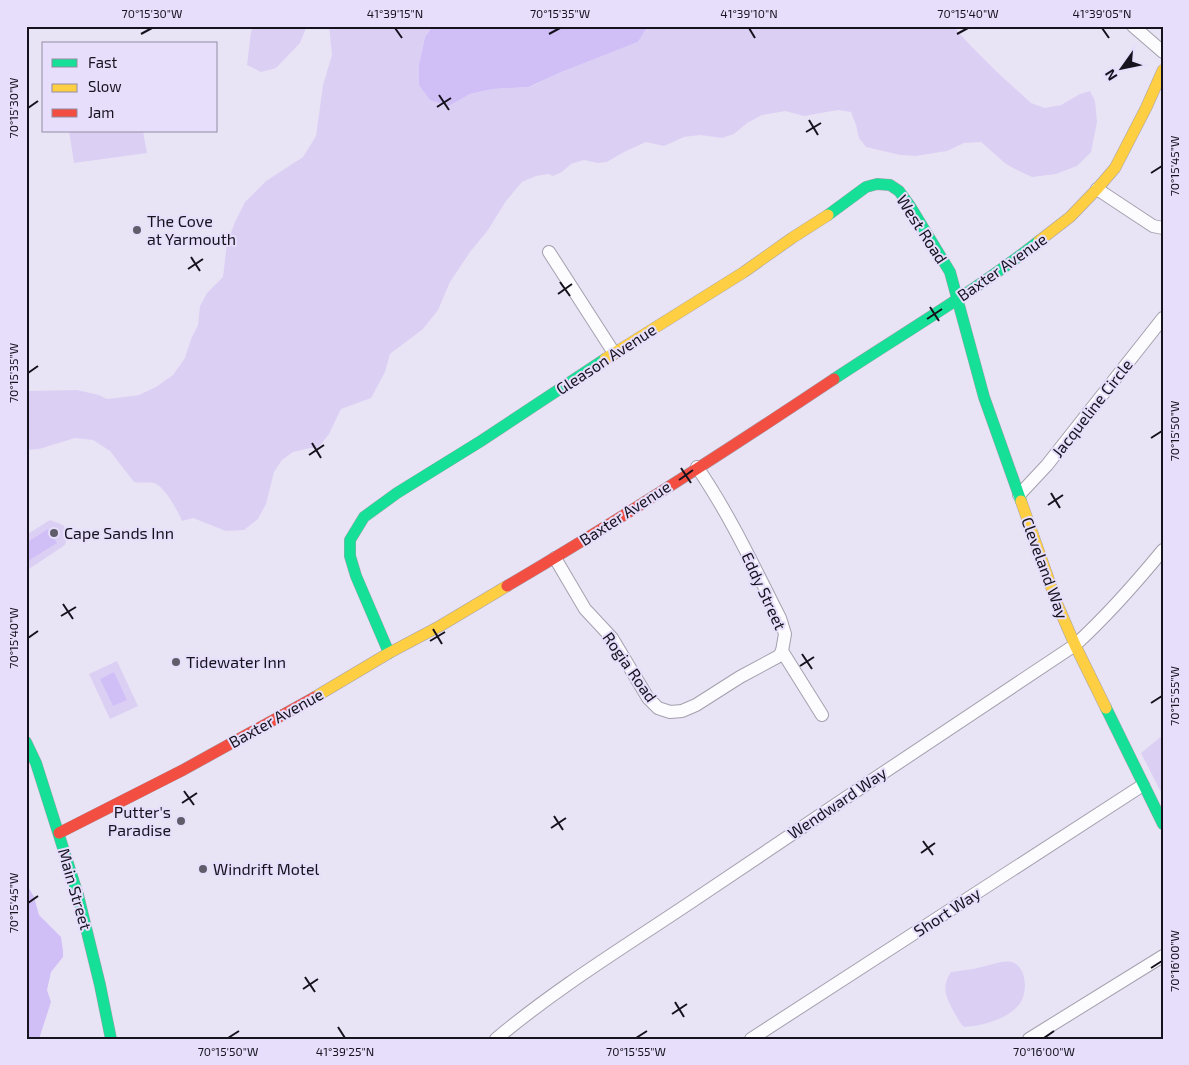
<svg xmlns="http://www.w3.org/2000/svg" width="1189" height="1065" font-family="'Exo 2',sans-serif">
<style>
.green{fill:#dbd0f4}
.water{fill:#d0bff7}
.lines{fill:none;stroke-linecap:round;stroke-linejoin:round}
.street-casing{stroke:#a4a0ae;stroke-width:14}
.fast-casing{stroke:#a4a0ae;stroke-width:12}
.slow-casing{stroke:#a4a0ae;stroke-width:12}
.jam-casing{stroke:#a4a0ae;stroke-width:12}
.street{stroke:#fcfbfe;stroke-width:12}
.fast{stroke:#16e098;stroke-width:11}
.slow{stroke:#ffcf43;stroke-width:11}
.jam{stroke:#f24e42;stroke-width:11}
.ticks{fill:none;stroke:#16121e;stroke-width:2}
.poi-dot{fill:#605c69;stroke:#e6defb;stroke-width:2}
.labels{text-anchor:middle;stroke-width:4;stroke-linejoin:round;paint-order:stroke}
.poi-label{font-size:16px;fill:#16121e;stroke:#e6defb;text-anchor:start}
.street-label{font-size:16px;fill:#16121e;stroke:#e6defb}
.neatline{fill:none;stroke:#16121e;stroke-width:2}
.ticks-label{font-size:12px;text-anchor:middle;fill:#16121e}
</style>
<rect width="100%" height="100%" fill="#e9e4f5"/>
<g class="green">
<polygon points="253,26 307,26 300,43 276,68 261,72 247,65 251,32"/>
<path d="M329 26H433L425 37 419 64 449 106 470 94 493 89 530 87 559 73 638 42 648 26H955L958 32 972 47 997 72 1031 103 1045 108 1061 105 1080 94 1090 91 1095 101 1097 122 1091 152 1077 166 1056 174 1032 177 1019 171 1006 164 981 142 964 143 947 151 916 156 900 155 866 147 859 138 856 125 851 112 838 110 804 116 785 111 762 115 747 123 734 134 722 138 700 135 684 137 664 146 646 142 624 152 607 162 598 163 584 160 571 164 562 172 553 176 548 174 536 176 522 182 506 201 488 230 470 252 450 282 438 310 423 329 390 354 385 372 371 398 341 409 329 434 318 448H310L293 452 282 460 274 472 266 504 258 519 244 530 226 531 193 518 182 521C178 511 164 486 154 483 148 482 140 483 134 482L110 451 93 440 75 438 39 449 26 450V391L77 390 99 395 107 399 139 395 156 387 173 375 185 358 191 339 198 325 200 306 207 293 223 277 227 243 235 222 245 202 266 181 303 157 316 136 323 85 332 55Z"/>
<polygon points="69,131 143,131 147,153 74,163"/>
<polygon points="50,520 63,525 68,533 65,545 26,571 26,535"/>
<polygon points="117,661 138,706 110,719 89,674"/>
<polygon points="1163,735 1163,796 1141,753"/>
<path d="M1001 962C1004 962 1009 961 1012 962 1028 967 1028 996 1018 1006 1005 1020 982 1026 964 1027 960 1023 958 1019 955 1014 947 999 940 988 951 972L973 969Z"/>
</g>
<g class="water">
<polygon points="433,26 648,26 638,42 559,73 529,87 493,89 470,94 449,106 430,100 419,85 419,64 425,37"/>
<polygon points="48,529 57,543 28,561 26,559 26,543"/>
<polygon points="114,672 127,700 113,706 100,679"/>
<polygon points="26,883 34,897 39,915 61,937 63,951 63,957 51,972 47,990 51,1002 39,1039 26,1039"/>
</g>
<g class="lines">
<defs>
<g id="street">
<polyline points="1133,26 1163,52"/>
<polyline points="1097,189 1153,226 1163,228"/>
<polyline points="549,252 614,353"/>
<path d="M697 467C730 515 754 567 780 618L785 634 782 651 822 715"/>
<polyline points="1019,495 1047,465 1163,318"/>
<polyline points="555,558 585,609 612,638 648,698 658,708 670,712 682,711 696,705 740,677 779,656 782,651"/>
<path d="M496 1039C559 986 632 942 700 896 825 812 949 728 1075 645 1107 616 1135 584 1163 550"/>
<polyline points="751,1039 1143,785"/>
<polyline points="1029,1039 1163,956"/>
</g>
<g id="fast">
<polyline points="828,215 866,187 877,184 890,185 899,191 910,206 950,272 984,397 1021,501"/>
<path d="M834 379C902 334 974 292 1039 241"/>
<polyline points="389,653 356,576 350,556 350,540 364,517 397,493 481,441 605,359"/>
<polyline points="1106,708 1163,824"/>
<polyline points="26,742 36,763 78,895 100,985 111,1039"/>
</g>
<g id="slow">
<polyline points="1039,241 1070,217 1097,189 1115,168 1146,108 1163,70"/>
<polyline points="605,359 744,272 792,238 828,215"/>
<polyline points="1021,501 1058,606 1075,645 1106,708"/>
<polyline points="315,697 389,653 440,626 507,586"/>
</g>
<g id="jam">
<path d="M507 586C618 521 726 451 834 379"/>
<polyline points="59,833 183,770 315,697"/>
</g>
</defs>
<use href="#street" class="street-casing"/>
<use href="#fast" class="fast-casing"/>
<use href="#slow" class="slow-casing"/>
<use href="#jam" class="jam-casing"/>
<use href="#street" class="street"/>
<use href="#fast" class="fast"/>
<use href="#slow" class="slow"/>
<use href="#jam" class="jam"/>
</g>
<path class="ticks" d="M395 28 402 38M749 28 755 38M1102 28 1109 38M141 34 152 28M549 34 560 28M957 34 968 28M439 95 449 110M437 107 451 98M28 108 38 101M809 120 818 135M806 132 821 123M1151 173 1162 166M191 257 200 271M188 269 203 259M560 282 570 296M558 294 572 284M930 307 939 321M927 319 942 309M28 373 38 366M1151 438 1162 431M312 443 321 458M309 455 324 445M681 468 691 483M679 480 693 470M1051 493 1060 508M1048 505 1063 495M63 604 73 619M61 616 76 607M433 629 442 644M28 638 38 631M430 641 445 632M802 654 812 669M800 666 814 657M1151 703 1162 696M184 791 194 805M182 803 197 793M554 816 563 830M551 828 566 818M923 841 933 855M921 853 935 843M28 903 38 896M1151 968 1162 961M305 977 315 992M303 989 318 979M675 1002 684 1017M672 1014 687 1004M338 1027 345 1038M228 1038 239 1031M636 1038 647 1031M1044 1038 1054 1031"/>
<g class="poi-dot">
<circle cx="137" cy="230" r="5"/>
<circle cx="54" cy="533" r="5"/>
<circle cx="176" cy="662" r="5"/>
<circle cx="181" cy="821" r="5"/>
<circle cx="203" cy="869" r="5"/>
</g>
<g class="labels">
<g class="poi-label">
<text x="147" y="227">The Cove<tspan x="147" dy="18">at Yarmouth</tspan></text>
<text x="64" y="539">Cape Sands Inn</text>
<text x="186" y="668">Tidewater Inn</text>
<text x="171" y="818" text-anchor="end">Putter's<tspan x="171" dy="18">Paradise</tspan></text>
<text x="213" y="875">Windrift Motel</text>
</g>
<g class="street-label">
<text transform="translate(922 229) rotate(57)" y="6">West Road</text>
<text transform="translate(1002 267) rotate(-35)" y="6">Baxter Avenue</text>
<text transform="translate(606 359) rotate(-33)" y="6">Gleason Avenue</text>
<text transform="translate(1092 408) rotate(-52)" y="6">Jacqueline Circle</text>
<text transform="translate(625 513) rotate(-33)" y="6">Baxter Avenue</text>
<text transform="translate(1045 568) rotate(70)" y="6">Cleveland Way</text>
<text transform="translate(764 591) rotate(65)" y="6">Eddy Street</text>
<text transform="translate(630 667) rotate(55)" y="6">Rogia Road</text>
<text transform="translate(276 718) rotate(-29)" y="6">Baxter Avenue</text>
<text transform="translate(837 803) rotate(-34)" y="6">Wendward Way</text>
<text transform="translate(75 889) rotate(74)" y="6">Main Street</text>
<text transform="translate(947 912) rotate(-33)" y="6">Short Way</text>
</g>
</g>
<rect width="1189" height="1065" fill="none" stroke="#e6defb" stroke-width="55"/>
<rect x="42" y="42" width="175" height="90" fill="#e6defb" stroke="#938ca3"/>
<rect x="52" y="59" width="25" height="8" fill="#16e098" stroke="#938ca3"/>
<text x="88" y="68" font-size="15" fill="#16121e">Fast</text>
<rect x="52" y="84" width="25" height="8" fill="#ffcf43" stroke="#938ca3"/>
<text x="88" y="92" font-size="15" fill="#16121e">Slow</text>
<rect x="52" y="109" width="25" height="8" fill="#f24e42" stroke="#938ca3"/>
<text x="88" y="118" font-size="15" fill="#16121e">Jam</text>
<g transform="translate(1122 68) rotate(237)" stroke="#e6defb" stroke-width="4" paint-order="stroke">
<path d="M0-4L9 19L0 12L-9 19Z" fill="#16121e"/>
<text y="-8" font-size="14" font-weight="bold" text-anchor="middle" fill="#16121e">N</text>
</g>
<rect x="28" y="28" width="1134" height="1010" class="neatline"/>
<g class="ticks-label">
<text x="152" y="18">70°15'30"W</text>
<text x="395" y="18">41°39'15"N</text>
<text x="560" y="18">70°15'35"W</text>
<text x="749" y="18">41°39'10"N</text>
<text x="968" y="18">70°15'40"W</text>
<text x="1102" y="18">41°39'05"N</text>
<text transform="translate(14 108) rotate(-90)" y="4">70°15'30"W</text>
<text transform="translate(1175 166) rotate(-90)" y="4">70°15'45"W</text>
<text transform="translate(14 373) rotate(-90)" y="4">70°15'35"W</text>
<text transform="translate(1175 431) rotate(-90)" y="4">70°15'50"W</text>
<text transform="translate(14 638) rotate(-90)" y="4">70°15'40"W</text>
<text transform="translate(1175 696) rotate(-90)" y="4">70°15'55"W</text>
<text transform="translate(14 903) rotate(-90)" y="4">70°15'45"W</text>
<text transform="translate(1175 961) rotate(-90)" y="4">70°16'00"W</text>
<text x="228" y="1056">70°15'50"W</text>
<text x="345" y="1056">41°39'25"N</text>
<text x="636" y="1056">70°15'55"W</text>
<text x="1044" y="1056">70°16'00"W</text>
</g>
</svg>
